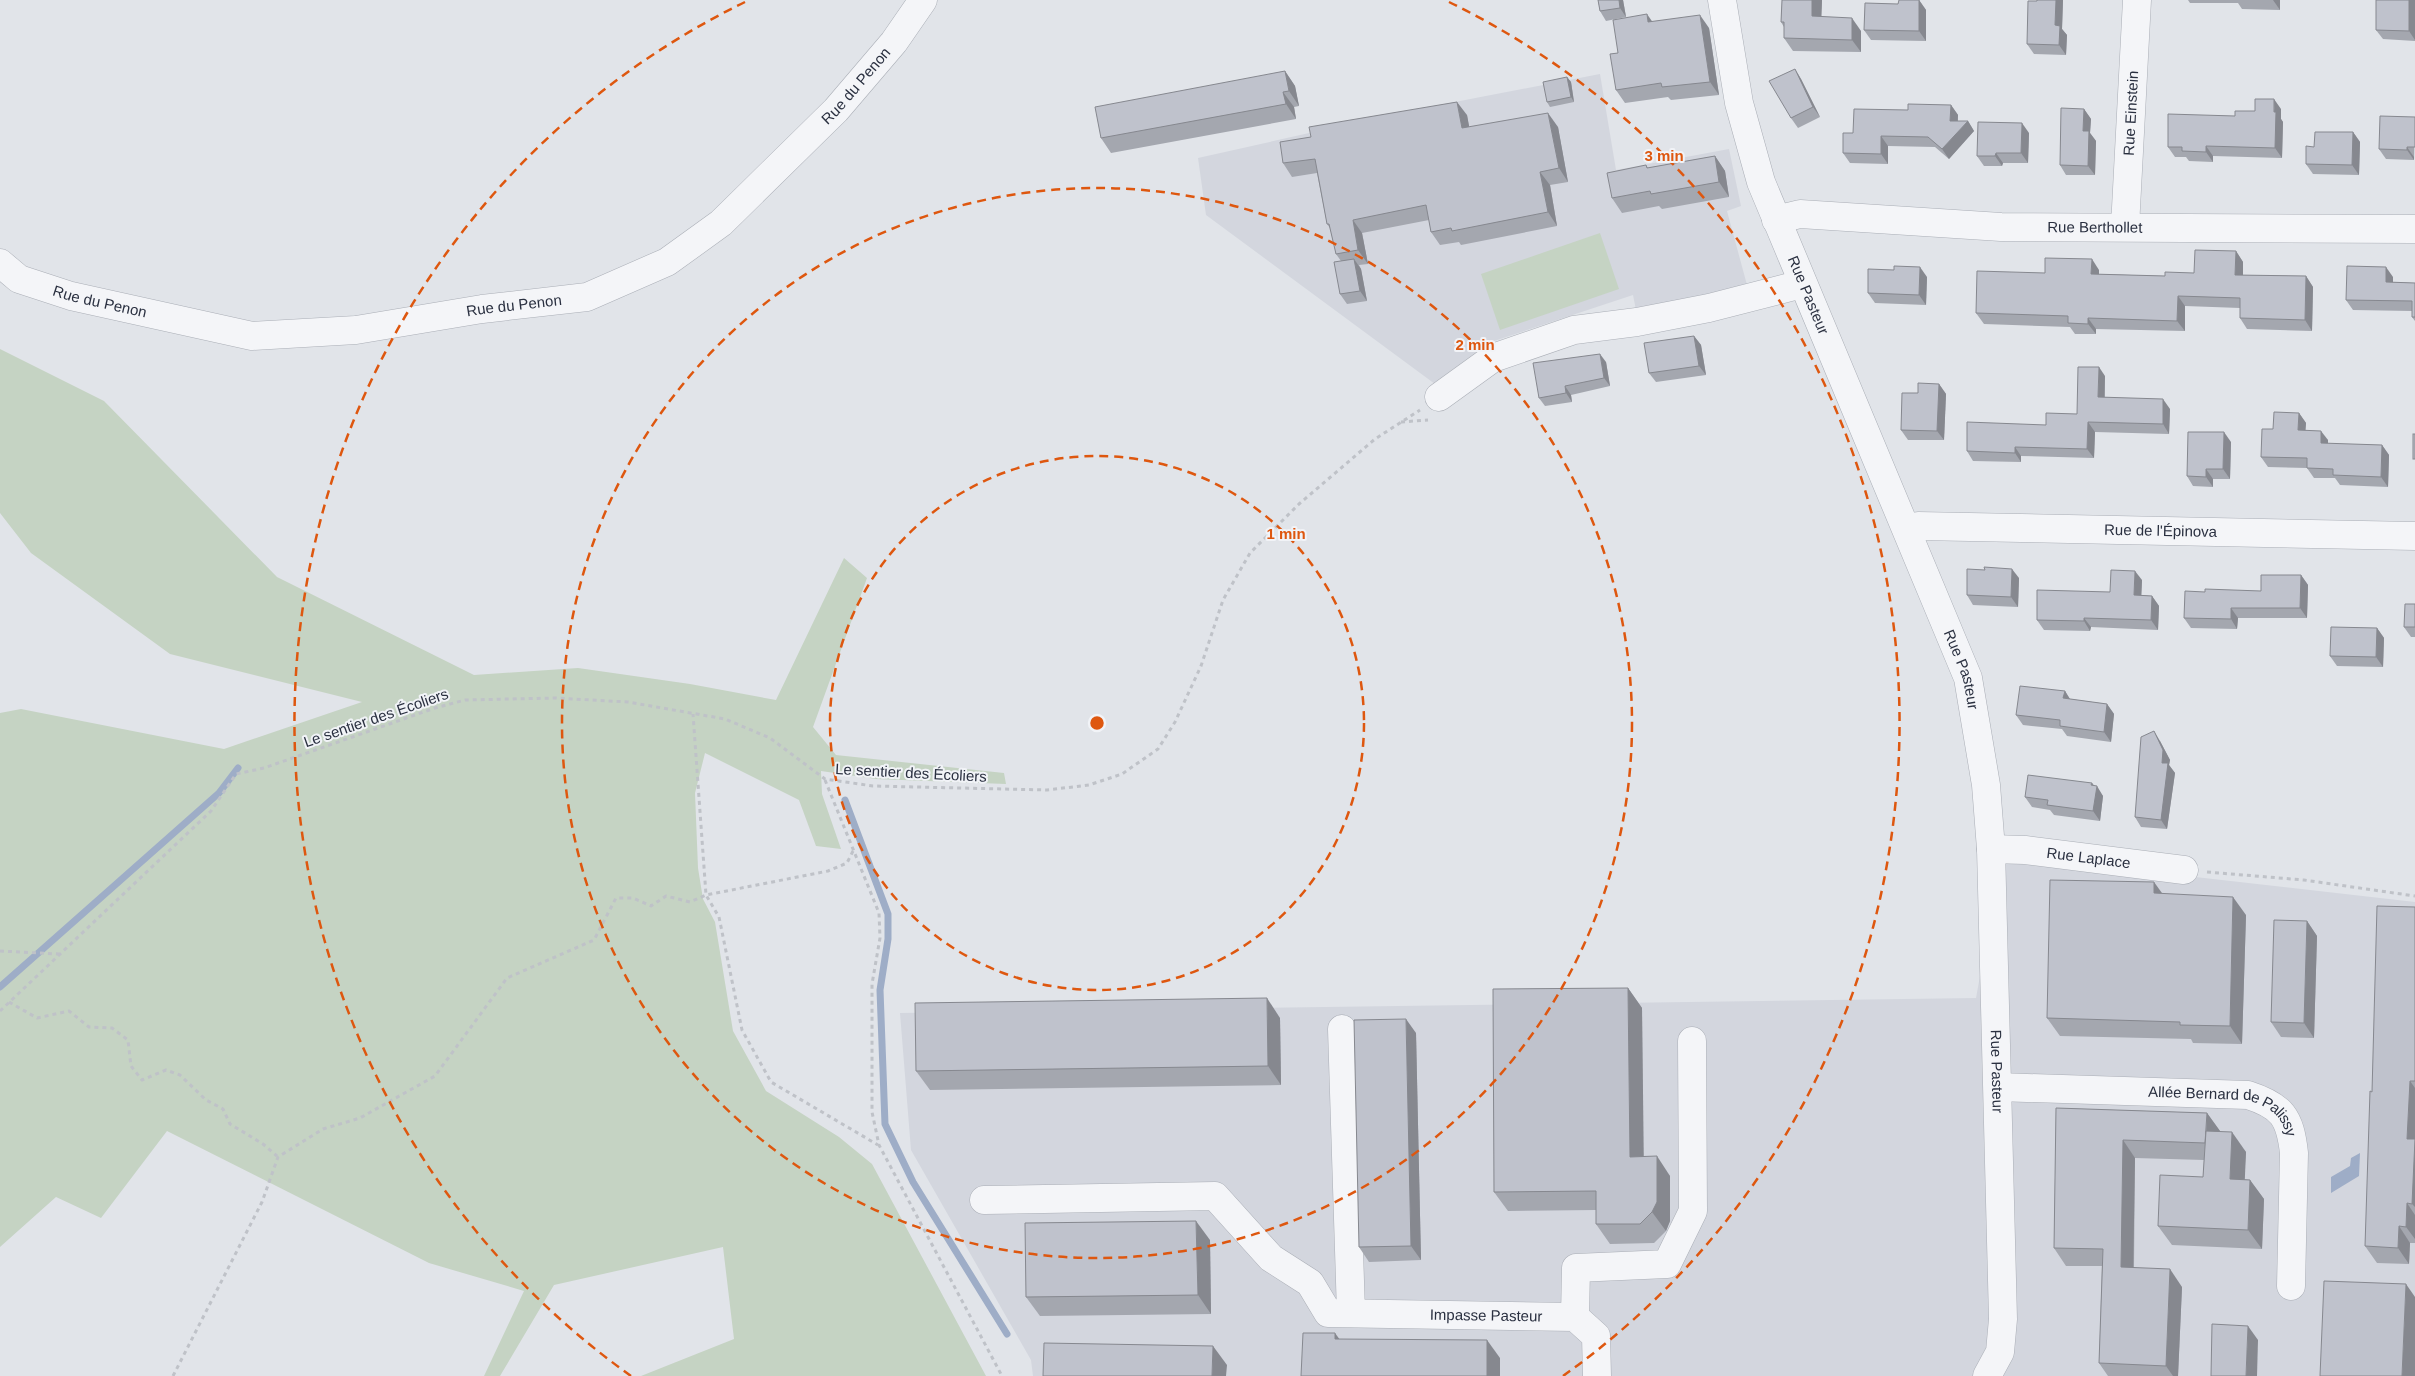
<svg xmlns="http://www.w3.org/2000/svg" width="2415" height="1376" font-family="Helvetica,sans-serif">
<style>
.built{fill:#d3d6de}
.green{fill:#c5d3c3}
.water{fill:#9eadc7}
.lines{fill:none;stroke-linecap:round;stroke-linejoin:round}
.stream{stroke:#9eadc7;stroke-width:7}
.minor-casing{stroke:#aaaeb6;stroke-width:29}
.path{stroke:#bfc2c8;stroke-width:3;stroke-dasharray:4 4;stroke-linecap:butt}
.minor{stroke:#f4f5f8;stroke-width:28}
.wall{fill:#a4a7af}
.shaded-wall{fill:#86888f}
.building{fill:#bfc2cc;stroke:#86888f}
.ring{fill:none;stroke:#de570f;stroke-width:2.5;stroke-dasharray:9 6}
.labels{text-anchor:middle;stroke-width:4;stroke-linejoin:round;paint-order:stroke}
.street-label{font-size:15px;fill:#2a3040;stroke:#f1f3f7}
.centre{fill:#de570f;stroke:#f1f3f7;stroke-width:2.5}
.ring-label{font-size:15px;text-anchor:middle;font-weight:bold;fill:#de570f;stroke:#f1f3f7;stroke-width:4;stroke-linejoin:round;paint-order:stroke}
</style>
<rect width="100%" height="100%" fill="#e1e4e9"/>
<g class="built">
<polygon points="1600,74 1616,170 1729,149 1741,206 1727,211 1747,285 1636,310 1633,295 1491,342 1435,384 1206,215 1198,158 1403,112"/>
<polygon points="2002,855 2415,902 2415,1376 1033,1376 1031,1360 911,1150 900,1013 1976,998"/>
</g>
<g class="green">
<polygon points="1600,233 1619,289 1500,330 1481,274"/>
<polygon points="0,349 104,401 277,577 474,675 578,668 690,684 776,700 844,558 867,578 813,727 836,755 1004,773 1006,784 876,779 821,771 822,794 841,849 816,846 799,800 705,753 695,793 698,868 703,899 715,922 733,1031 766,1091 839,1137 872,1164 986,1376 641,1376 734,1339 723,1247 554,1285 500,1376 484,1376 524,1291 429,1263 167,1131 101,1218 56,1197 0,1247 0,713 21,709 224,749 362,702 170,654 31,553 0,513"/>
</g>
<polygon class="water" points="2360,1153 2359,1176 2331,1193 2331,1177 2350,1166 2351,1158"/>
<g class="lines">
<g class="stream">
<polyline points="845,800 888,914 888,939 880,990 885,1124 913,1182 1007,1334"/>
<polyline points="0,987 219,793 238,768"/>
</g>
<defs>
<g id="minor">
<path id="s1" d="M1722 0 1739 103 1761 182 1968 678 1986 785 1991 849 2003 1319 2000 1352 1987 1376"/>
<path id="s2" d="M1776 220 1800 214 2001 227 2415 229"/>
<path id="s3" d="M2125 227 2137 0"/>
<path id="s4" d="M0 263 19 279 71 296 252 336 356 330 482 309 587 297 667 262 721 223 836 110 894 42 923 0"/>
<polyline points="1439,397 1493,358 1574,330 1637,322 1709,308 1802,284"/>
<path id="s5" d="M1907 529 1918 526 2415 536"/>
<path id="s6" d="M1991 849 2025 850 2184 870"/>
<polyline points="1342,1029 1351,1313"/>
<path id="s7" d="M1998 1087 2248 1095C2282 1106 2290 1117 2294 1153L2291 1286"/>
<path id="s8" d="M984 1200 1215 1196 1271 1258 1310 1283 1328 1313 1575 1317 1596 1336 1597 1376"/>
<polyline points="1575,1317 1576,1268 1667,1264 1693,1211 1692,1041"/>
</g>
</defs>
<use href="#minor" class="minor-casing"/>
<g class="path">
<polyline points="1401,422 1428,420"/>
<polyline points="825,780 879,913 880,938 872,984 872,1112 879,1145 1002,1376"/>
<polyline points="853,851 847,863 828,871 706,895 719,917 742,1030 771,1082 878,1145"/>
<polyline points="2207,872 2304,880 2415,896"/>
<polyline points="0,951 59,954"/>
<polyline points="9,1002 37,1018 69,1011 89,1027 112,1028 128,1040 131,1066 142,1080 166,1070 180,1075 206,1100 223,1109 230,1124 263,1144 277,1156"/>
<polyline points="0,1011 211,811 236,774 264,768 435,708 465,700 555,698 628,702 725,719 770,738 825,779 873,786 1047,790 1089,785 1122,774 1158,749 1175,722 1201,666 1223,600 1250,553 1299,504 1375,439 1420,410"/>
<polyline points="173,1376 262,1202 278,1157 323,1129 360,1118 435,1076 507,978 594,940 616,898 633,898 651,906 666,896 690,902 706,895 693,714"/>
</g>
<use href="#minor" class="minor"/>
</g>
<g class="wall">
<polygon points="1598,0 1623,0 1626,17 1606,21 1600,11"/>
<polygon points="1782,0 1822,0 1821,17 1861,31 1861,52 1793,51 1784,38 1784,27 1781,22"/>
<polygon points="1919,0 1926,10 1926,41 1871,40 1864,30 1898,4"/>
<polygon points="2037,0 2063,0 2062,29 2067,35 2066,55 2034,54 2027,44"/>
<polygon points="2188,0 2280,0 2280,10 2242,9 2238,3 2190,3"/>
<polygon points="2415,0 2415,41 2383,39 2376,30"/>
<polygon points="1652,22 1709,28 1719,95 1671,100 1668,97 1625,103 1616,90 1618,53"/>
<polygon points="1795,69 1801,79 1820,117 1798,128 1791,118"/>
<polygon points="1285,71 1295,86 1299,106 1294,107 1296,119 1111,153 1101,138"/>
<polygon points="1567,77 1571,82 1574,102 1550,107 1547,102"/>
<polygon points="1951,105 1958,115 1958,121 1968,121 1974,131 1949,159 1935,147 1888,146 1888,164 1850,163 1843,153 1853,133 1908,110"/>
<polygon points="2084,109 2091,119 2090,133 2096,141 2095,175 2066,175 2060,165"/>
<polygon points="2281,109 2281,119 2283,122 2282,158 2213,156 2213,162 2189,161 2186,157 2175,157 2168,147 2235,116 2255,111"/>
<polygon points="1467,115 1469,127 1558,127 1568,182 1550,185 1557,226 1461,245 1459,242 1440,245 1431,232 1429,220 1362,233 1368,264 1359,265 1361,269 1367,301 1347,304 1340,294 1341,261 1336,254 1330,228 1327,224 1317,173 1292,177 1283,163"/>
<polygon points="2415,117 2414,160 2386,159 2379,149"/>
<polygon points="2353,132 2360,142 2359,175 2313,174 2306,164 2314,147"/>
<polygon points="2029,133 2028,163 2003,163 2002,166 1984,166 1977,156"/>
<polygon points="1715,156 1725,171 1729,197 1662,209 1659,206 1622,213 1612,198 1646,165 1648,168"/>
<polygon points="2236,251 2243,262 2243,275 2306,276 2313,287 2312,331 2247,329 2240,318 2240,308 2185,306 2185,331 2096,329 2096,334 2075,334 2070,327 1984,324 1976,313 2045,273 2099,270 2099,274 2165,276 2194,273"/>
<polygon points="1927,277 1926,305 1875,303 1868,293"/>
<polygon points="2393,277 2393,282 2415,283 2415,321 2412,317 2412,311 2353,310 2346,300"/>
<polygon points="1694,336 1701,345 1706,375 1656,382 1649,373"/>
<polygon points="1606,362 1610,386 1571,395 1572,402 1545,406 1539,398"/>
<polygon points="2105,376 2105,397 2170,409 2169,434 2095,432 2094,458 2021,456 2021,462 1973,461 1967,451 2046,425 2077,414"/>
<polygon points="1939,384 1946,394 1944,440 1908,440 1901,430 1918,393"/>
<polygon points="2299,413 2306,423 2305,430 2328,440 2328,444 2382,445 2389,455 2388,487 2340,485 2335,478 2314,478 2307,468 2268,467 2261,457 2273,429"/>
<polygon points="2231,442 2230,479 2213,479 2213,487 2193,486 2187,476"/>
<polygon points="2301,575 2308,585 2307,618 2238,618 2237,629 2191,628 2184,618 2205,592 2261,591"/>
<polygon points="2019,578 2018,607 1973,605 1967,595"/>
<polygon points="2142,580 2141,595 2152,596 2159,606 2158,630 2091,627 2090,631 2044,630 2037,620"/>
<polygon points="2415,604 2415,637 2411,637 2404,627"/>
<polygon points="2377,628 2384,638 2383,667 2337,666 2330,656"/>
<polygon points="2065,691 2070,699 2107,704 2114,714 2111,742 2067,736 2062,729 2023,725 2016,715"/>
<polygon points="2160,741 2170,760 2169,765 2175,773 2167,829 2141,827 2135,817"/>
<polygon points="2092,783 2103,796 2100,821 2054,815 2050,810 2032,807 2025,797"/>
<polygon points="2162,893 2246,915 2242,1044 2193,1043 2191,1039 2060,1036 2047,1018"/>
<polygon points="2415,907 2415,1243 2410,1243 2409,1264 2377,1263 2365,1246 2372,1092"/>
<polygon points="2307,921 2317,936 2314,1038 2281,1037 2271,1022"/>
<polygon points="1628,988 1642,1008 1643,1156 1670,1176 1670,1221 1666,1231 1654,1243 1610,1244 1596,1224 1596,1210 1508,1211 1494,1192"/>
<polygon points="1280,1018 1281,1085 930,1090 916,1071"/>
<polygon points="1416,1033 1421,1260 1369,1262 1359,1247"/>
<polygon points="2056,1108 2207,1113 2220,1131 2220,1132 2246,1152 2244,1179 2250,1180 2264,1199 2262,1249 2172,1245 2158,1226 2203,1177 2204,1160 2135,1158 2134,1267 2182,1287 2178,1376 2108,1376 2099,1363 2102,1266 2066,1266 2054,1248"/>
<polygon points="1210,1240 1211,1314 1040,1316 1026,1297"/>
</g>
<g class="shaded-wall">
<polygon points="1619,0 1623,0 1626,17 1620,8"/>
<polygon points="1812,0 1822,0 1821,29 1812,16"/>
<polygon points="1919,0 1926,10 1926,41 1919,31"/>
<polygon points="2056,0 2063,0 2062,29 2067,35 2066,55 2059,45 2055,25"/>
<polygon points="2273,0 2280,0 2280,10"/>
<polygon points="2409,0 2415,0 2415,40 2409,31"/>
<polygon points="1647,14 1656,27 1648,22"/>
<polygon points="1700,15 1709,28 1719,95 1710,82"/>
<polygon points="1852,18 1861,31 1861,52 1852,40"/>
<polygon points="1795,69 1801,79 1820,117 1813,107"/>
<polygon points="1285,71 1295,86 1299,106 1289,91"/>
<polygon points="1567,77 1571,82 1574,102 1571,97"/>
<polygon points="1283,92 1294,107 1296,119 1286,104"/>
<polygon points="2274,99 2281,109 2281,119 2283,122 2282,158 2275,148"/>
<polygon points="1457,102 1467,115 1472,142 1462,128"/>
<polygon points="1951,105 1958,115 1957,131 1950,121"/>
<polygon points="2084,109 2091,119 2090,133 2096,141 2095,175 2088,166 2083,131"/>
<polygon points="1548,113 1558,127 1568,182 1559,168"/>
<polygon points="1968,121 1974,131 1949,159 1942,149"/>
<polygon points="2022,123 2029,133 2028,163 2021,153"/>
<polygon points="2353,132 2360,142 2359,175 2352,165"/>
<polygon points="1881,136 1888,146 1888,164 1881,154"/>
<polygon points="2206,146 2213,156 2213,162 2206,152"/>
<polygon points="2407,147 2414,157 2414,160 2407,150"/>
<polygon points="1996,153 2003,163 2002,166 1995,156"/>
<polygon points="1715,156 1725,171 1729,197 1719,182"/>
<polygon points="1540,172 1550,185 1557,226 1548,212"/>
<polygon points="1353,220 1362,233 1368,264 1358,250"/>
<polygon points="2236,251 2243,262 2243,285 2235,275"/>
<polygon points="1354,259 1361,269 1367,301 1360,291"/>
<polygon points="2092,259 2099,270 2099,285 2091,274"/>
<polygon points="1920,267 1927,277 1926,305 1919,295"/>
<polygon points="2386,267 2393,277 2393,292 2386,282"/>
<polygon points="2306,276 2313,287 2312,331 2305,320"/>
<polygon points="2178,296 2185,306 2185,331 2177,321"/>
<polygon points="2088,318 2096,329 2096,334 2088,324"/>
<polygon points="1694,336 1701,345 1706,375 1699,366"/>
<polygon points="1600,354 1606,362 1610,386 1604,378"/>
<polygon points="2099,367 2105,376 2104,407 2098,397"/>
<polygon points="1939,384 1946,394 1944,440 1937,431"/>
<polygon points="1565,386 1571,395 1572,402 1566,393"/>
<polygon points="2163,399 2170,409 2169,434 2163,424"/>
<polygon points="2299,413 2306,423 2305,440 2298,430"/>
<polygon points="2088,422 2095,432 2094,458 2087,449"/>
<polygon points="2321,431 2328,440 2328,453 2321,443"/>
<polygon points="2224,432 2231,442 2230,479 2223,469"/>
<polygon points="2382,445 2389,455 2388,487 2381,477"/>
<polygon points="2015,447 2021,456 2021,462 2015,453"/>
<polygon points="2206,469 2213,479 2213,487 2206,477"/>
<polygon points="2012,569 2019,578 2018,607 2011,597"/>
<polygon points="2135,571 2142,580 2141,605 2134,595"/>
<polygon points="2301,575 2308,585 2307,618 2300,608"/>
<polygon points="2152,596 2159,606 2158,630 2151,620"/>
<polygon points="2231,608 2238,618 2237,629 2231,619"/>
<polygon points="2084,618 2091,627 2090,631 2084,621"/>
<polygon points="2377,628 2384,638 2383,667 2376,657"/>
<polygon points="2065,691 2071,701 2063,698"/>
<polygon points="2107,704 2114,714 2111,742 2104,732"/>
<polygon points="2154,731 2160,741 2170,760 2169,765 2175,773 2167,829 2161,820 2162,763"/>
<polygon points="2092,783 2096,789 2097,786 2103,796 2100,821 2093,811"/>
<polygon points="2154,882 2167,900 2154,893"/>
<polygon points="2233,897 2246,915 2242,1044 2230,1026"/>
<polygon points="2307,921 2317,936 2314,1038 2304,1023"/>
<polygon points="1628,988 1642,1008 1644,1176 1630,1157"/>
<polygon points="1267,998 1280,1018 1281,1085 1268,1066"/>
<polygon points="1406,1019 1416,1033 1421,1260 1411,1246"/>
<polygon points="2410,1081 2415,1088 2415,1207 2412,1204 2407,1139"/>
<polygon points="2207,1113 2220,1131 2218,1161 2206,1143"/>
<polygon points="2232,1132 2246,1152 2244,1198 2230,1179"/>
<polygon points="2123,1140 2135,1158 2133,1284 2121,1267"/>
<polygon points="1657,1156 1670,1176 1670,1221 1666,1231 1652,1212"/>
<polygon points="2250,1180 2264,1199 2262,1249 2248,1230"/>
<polygon points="2407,1203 2415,1215 2415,1239 2406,1227"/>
<polygon points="1196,1221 1210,1240 1211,1314 1198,1295"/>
<polygon points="2399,1226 2410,1243 2409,1264 2398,1248"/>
<polygon points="2170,1269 2182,1287 2178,1376 2173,1376 2166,1366"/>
<polygon points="2406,1284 2415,1297 2415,1376 2402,1376"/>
<polygon points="2248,1326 2258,1340 2257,1376 2246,1376"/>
<polygon points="1335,1333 1348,1351 1335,1339"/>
<polygon points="1487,1340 1500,1358 1500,1376 1487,1376"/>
<polygon points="1213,1346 1227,1365 1226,1376 1212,1376"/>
</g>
<g class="building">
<polygon points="1598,0 1619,0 1620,8 1600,11"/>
<polygon points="1782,0 1812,0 1812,16 1852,18 1852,40 1784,38 1784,22 1781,22"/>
<polygon points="1899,0 1919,0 1919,31 1864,30 1865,3 1898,4"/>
<polygon points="2037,0 2056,0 2055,25 2060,26 2059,45 2027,44 2028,1 2037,1"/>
<polygon points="2376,0 2409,0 2409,31 2376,30"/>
<polygon points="1647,14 1648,22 1700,15 1710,82 1662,87 1661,83 1616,90 1610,54 1618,53 1613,20"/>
<polygon points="1795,69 1813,107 1791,118 1769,81"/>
<polygon points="1285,71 1289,91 1283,92 1286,104 1101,138 1095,107"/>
<polygon points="1567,77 1571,97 1547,102 1543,82"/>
<polygon points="2255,99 2274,99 2274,112 2276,112 2275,148 2206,146 2206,152 2182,151 2182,147 2168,147 2168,114 2235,116 2235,111 2255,111"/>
<polygon points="1457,102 1462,128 1548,113 1559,168 1540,172 1548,212 1452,231 1451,228 1431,232 1426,205 1353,220 1358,250 1336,254 1329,224 1327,224 1315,159 1283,163 1280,142 1311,137 1309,127"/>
<polygon points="1908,104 1951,105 1950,121 1968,121 1942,149 1928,137 1881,136 1881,154 1843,153 1843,133 1853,133 1854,109 1908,110"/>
<polygon points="2061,108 2084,109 2083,131 2089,131 2088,166 2060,165"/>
<polygon points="2380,116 2415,117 2415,147 2407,147 2407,150 2379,149"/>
<polygon points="1978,122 2022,123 2021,153 1996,153 1995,156 1977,156"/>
<polygon points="2315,132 2353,132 2352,165 2306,164 2306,146 2314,147"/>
<polygon points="1715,156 1719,182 1651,194 1650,191 1612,198 1607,173 1646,165 1647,168"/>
<polygon points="2195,250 2236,251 2235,275 2306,276 2305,320 2240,318 2240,298 2178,296 2177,321 2088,318 2088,324 2068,323 2068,316 1976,313 1977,271 2045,273 2045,258 2092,259 2091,274 2165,276 2165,272 2194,273"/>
<polygon points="1354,259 1360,291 1340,294 1334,262"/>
<polygon points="1894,266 1920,267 1919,295 1868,293 1868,269 1894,270"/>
<polygon points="2347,266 2386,267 2386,282 2415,283 2415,317 2412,317 2412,301 2346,300"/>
<polygon points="1694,336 1699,366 1649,373 1644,343"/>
<polygon points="1600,354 1604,378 1565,386 1566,393 1539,398 1533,363"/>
<polygon points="2078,367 2099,367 2098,397 2163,399 2163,424 2088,422 2087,449 2015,447 2015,453 1967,451 1967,422 2046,425 2046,413 2077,414"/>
<polygon points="1918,383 1939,384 1937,431 1901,430 1902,393 1918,393"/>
<polygon points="2274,412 2299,413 2298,430 2321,431 2321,443 2382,445 2381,477 2333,475 2333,469 2307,468 2307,458 2261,457 2262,429 2273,429"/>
<polygon points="2188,432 2224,432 2223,469 2206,469 2206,477 2187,476"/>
<rect x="2413" y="434" width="2" height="25"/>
<polygon points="1984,567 2012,569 2011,597 1967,595 1967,569 1985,570"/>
<polygon points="2111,570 2135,571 2134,595 2152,596 2151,620 2084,618 2084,621 2037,620 2037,590 2110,592"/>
<polygon points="2261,575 2301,575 2300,608 2231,608 2231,619 2184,618 2185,591 2205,592 2205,589 2261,591"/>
<polygon points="2405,604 2415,604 2415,627 2404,627"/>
<polygon points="2331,627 2377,628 2376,657 2330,656"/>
<polygon points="2020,686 2065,691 2063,698 2107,704 2104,732 2060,726 2060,720 2016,715"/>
<polygon points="2154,731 2163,750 2162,763 2168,763 2161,820 2135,817 2141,737"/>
<polygon points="2028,775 2092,783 2091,785 2097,786 2093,811 2047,805 2048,800 2025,797"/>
<polygon points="2050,880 2154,882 2154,893 2233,897 2230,1026 2180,1025 2180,1022 2047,1018"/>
<polygon points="2377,906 2415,907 2415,1081 2410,1081 2407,1139 2415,1139 2412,1204 2407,1203 2406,1227 2399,1226 2398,1248 2365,1246 2370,1091 2372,1092"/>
<polygon points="2274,920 2307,921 2304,1023 2271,1022"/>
<polygon points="1628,988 1630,1157 1657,1156 1657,1202 1652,1212 1640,1224 1596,1224 1596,1191 1494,1192 1493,989"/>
<polygon points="1267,998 1268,1066 916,1071 915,1003"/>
<polygon points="1406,1019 1411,1246 1359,1247 1354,1020"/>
<polygon points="2056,1108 2207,1113 2205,1143 2123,1140 2121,1267 2170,1269 2166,1366 2099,1363 2103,1249 2054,1248"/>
<polygon points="2206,1131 2232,1132 2230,1179 2250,1180 2248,1230 2158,1226 2160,1175 2203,1177"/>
<polygon points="1196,1221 1198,1295 1026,1297 1025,1223"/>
<polygon points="2324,1281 2406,1284 2402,1376 2320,1376"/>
<polygon points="2212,1324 2248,1326 2246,1376 2211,1376"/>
<polygon points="1303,1333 1335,1333 1335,1339 1487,1340 1487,1376 1301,1376"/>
<polygon points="1044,1343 1213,1346 1212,1376 1043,1376"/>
</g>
<g class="ring">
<circle cx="1097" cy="723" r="267"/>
<circle cx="1097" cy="723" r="535"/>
<path d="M631 1376A802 802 0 0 1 745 2M1449 2A802 802 0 0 1 1563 1376"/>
</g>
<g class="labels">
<g class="street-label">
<text dy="5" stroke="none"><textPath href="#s4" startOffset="949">Rue du Penon</textPath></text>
<text dy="5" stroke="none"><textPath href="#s3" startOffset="114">Rue Einstein</textPath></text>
<text dy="5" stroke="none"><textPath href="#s2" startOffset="320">Rue Berthollet</textPath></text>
<text dy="5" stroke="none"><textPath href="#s1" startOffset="309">Rue Pasteur</textPath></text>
<text dy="5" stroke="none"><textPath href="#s4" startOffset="109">Rue du Penon</textPath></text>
<text dy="5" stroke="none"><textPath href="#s4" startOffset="529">Rue du Penon</textPath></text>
<text dy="5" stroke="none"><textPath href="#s5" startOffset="254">Rue de l'Épinova</textPath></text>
<text dy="5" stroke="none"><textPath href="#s1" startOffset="714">Rue Pasteur</textPath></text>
<text transform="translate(376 718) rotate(-19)" y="5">Le sentier des Écoliers</text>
<text transform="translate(911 773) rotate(3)" y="5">Le sentier des Écoliers</text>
<text dy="5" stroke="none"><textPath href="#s6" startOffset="98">Rue Laplace</textPath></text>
<text dy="5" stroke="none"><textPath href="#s1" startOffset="1119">Rue Pasteur</textPath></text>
<text dy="5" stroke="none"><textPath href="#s7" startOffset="232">Allée Bernard de Palissy</textPath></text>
<text dy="5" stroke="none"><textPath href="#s8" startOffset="554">Impasse Pasteur</textPath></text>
</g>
</g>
<circle cx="1097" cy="723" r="8" class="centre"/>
<g class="ring-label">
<text x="1664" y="161">3 min</text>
<text x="1475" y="350">2 min</text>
<text x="1286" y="539">1 min</text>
</g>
</svg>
